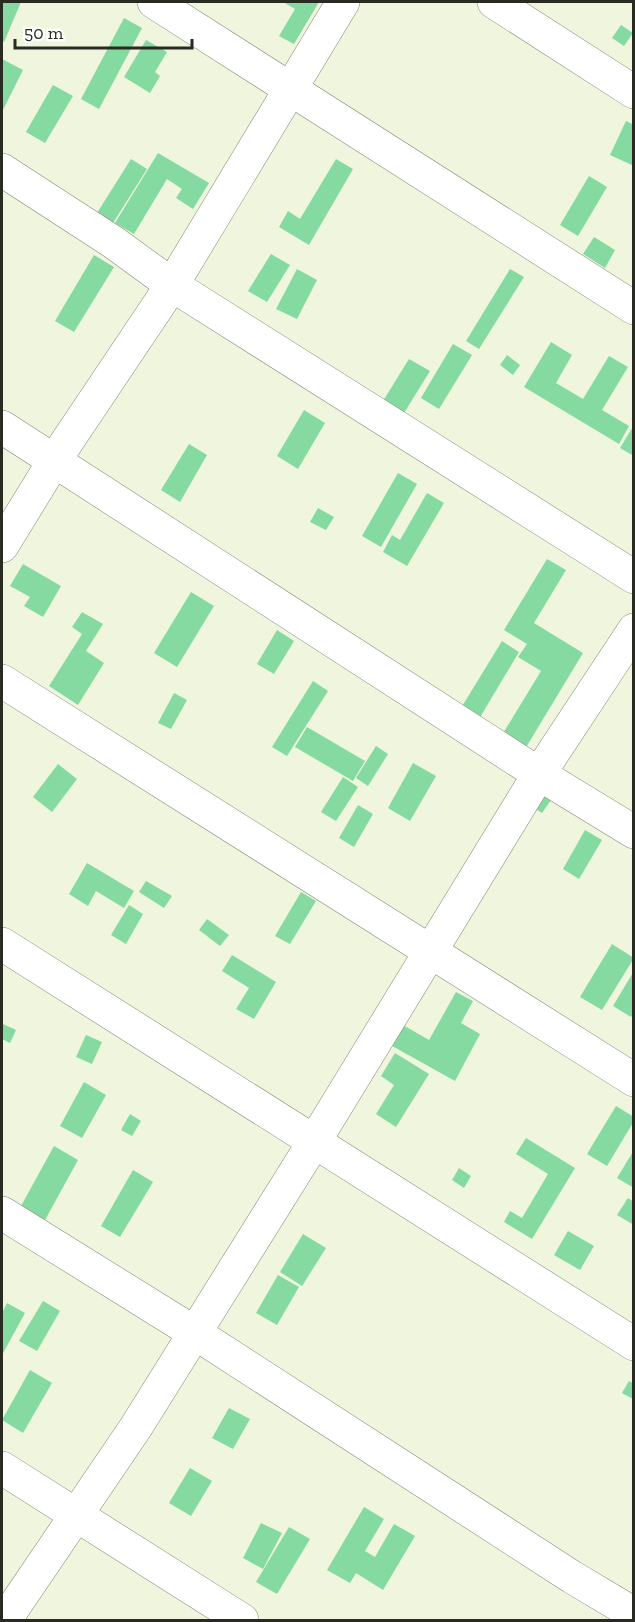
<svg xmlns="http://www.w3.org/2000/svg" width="635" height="1622" font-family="'Zilla Slab',serif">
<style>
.building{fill:#84daa1}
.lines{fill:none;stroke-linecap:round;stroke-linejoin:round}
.minor-casing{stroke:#838a73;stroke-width:34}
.minor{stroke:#fff;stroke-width:33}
</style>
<rect width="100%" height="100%" fill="#eff6dd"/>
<g class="building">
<polygon points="2,2 21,2 4,42 2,41"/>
<polygon points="283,2 319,2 294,44 279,36 295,9"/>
<polygon points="124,18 142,28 99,109 81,99"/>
<polygon points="621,25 633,33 624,46 612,38"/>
<polygon points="146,40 167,52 155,72 160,76 150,93 124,77"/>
<polygon points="2,59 23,70 2,112"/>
<polygon points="53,85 73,96 45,143 26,132"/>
<polygon points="626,121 634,125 634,166 610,155"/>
<polygon points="158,153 209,183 193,209 176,198 182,189 167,179 134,234 115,223"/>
<polygon points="131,159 147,169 113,223 97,213"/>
<polygon points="336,159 353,169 309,245 279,227 288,211 300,219"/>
<polygon points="589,176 607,187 578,236 560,225"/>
<polygon points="594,237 615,250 605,268 583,254"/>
<polygon points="271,254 290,265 267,302 248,291"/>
<polygon points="94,255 114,267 74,332 55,321"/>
<polygon points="297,269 317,280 297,319 276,309"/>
<polygon points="510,269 524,277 479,349 466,341"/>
<polygon points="551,342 572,355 556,383 583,399 609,356 628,367 602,410 629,426 619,444 524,387"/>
<polygon points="453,344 472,355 439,409 421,398"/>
<polygon points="507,355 520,365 513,375 500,365"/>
<polygon points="409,359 430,371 404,413 383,401"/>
<polygon points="304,410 325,423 298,469 277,456"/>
<polygon points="634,425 634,456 620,448"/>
<polygon points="189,444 207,455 180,502 161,490"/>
<polygon points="398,473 417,484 381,547 362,536"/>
<polygon points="427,493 444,503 407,566 383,552 392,535 400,540"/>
<polygon points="318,508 334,517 326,530 310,522"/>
<polygon points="547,559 566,570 534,623 583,653 525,749 502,735 541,671 518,657 527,644 504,630"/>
<polygon points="23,564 61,586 43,617 24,606 30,597 10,586"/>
<polygon points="191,592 214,606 177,667 154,653"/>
<polygon points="82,612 103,624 86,651 104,663 78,705 49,686 82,634 72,627"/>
<polygon points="277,630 294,641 274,674 257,664"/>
<polygon points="502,641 519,652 479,719 461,708"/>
<polygon points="313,681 328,691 287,756 272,747"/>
<polygon points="174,693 187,700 171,729 158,723"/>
<polygon points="307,727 365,761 353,781 295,747"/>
<polygon points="376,746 388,754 368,786 356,778"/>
<polygon points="413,763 436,776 410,821 388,808"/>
<polygon points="58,764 77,779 52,812 33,797"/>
<polygon points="343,777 358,787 336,821 321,812"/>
<polygon points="540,793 551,800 542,813 531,806"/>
<polygon points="358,805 373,814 354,847 339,838"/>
<polygon points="585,830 602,840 579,879 563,869"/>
<polygon points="87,863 134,891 124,908 96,891 88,906 69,894"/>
<polygon points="146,881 172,896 164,908 139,892"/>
<polygon points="301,892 316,901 290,944 275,936"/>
<polygon points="129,905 143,914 126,944 111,935"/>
<polygon points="207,919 229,935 220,946 199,930"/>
<polygon points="612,944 634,958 602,1010 580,997"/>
<polygon points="232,955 276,982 254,1019 236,1009 249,988 222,971"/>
<polygon points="634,971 634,1012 631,1017 613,1006"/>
<polygon points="456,992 473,1001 461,1023 480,1034 455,1081 385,1042 396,1021 429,1040"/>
<polygon points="3,1024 16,1030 10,1043 2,1039 2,1028"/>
<polygon points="86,1035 102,1042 92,1064 76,1057"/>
<polygon points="395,1053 429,1074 396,1127 376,1114 394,1085 381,1076"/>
<polygon points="84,1082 106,1095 82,1138 60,1126"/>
<polygon points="616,1106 634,1117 634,1121 607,1166 587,1154"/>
<polygon points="130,1114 141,1121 132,1136 121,1130"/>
<polygon points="526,1138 575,1168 532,1239 504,1222 510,1211 522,1218 548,1174 516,1154"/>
<polygon points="54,1146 78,1160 45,1220 21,1206"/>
<polygon points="634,1150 634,1188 617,1178"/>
<polygon points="459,1168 471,1176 464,1188 452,1180"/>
<polygon points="133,1170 153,1182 120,1237 101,1226"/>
<polygon points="628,1198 634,1202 634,1225 617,1215"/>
<polygon points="568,1231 594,1246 580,1270 554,1255"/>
<polygon points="303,1234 326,1248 302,1286 280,1272"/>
<polygon points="278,1275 299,1287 277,1325 256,1313"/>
<polygon points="43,1301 60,1311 37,1351 19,1341"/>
<polygon points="7,1303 25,1313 2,1355 2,1313"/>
<polygon points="30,1370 52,1383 23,1433 2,1420"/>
<polygon points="629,1381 634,1384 633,1399 622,1393"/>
<polygon points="229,1408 250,1419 233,1449 212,1438"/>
<polygon points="190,1468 212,1481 191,1516 169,1503"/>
<polygon points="364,1507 384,1519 365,1551 375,1557 394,1524 415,1536 383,1590 356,1573 350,1583 327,1570"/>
<polygon points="261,1523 282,1533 263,1569 243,1558"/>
<polygon points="289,1527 310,1539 277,1594 256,1582"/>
</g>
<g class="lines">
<defs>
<g id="minor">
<polyline points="154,2 634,308"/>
<polyline points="494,2 634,92"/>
<polyline points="2,170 113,242 172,285 634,577"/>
<polyline points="2,427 539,774 634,832"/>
<polyline points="2,546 54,461 172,285 343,2"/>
<polyline points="2,681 634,1080"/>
<polyline points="2,944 634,1344"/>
<polyline points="2,1213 195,1333 572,1577 634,1614"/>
<polyline points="2,1468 242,1620"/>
<polyline points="5,1620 136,1427 314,1142 539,774 634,630"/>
</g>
</defs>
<use href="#minor" class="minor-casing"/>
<use href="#minor" class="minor"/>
</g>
<rect width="635" height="1622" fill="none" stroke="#292b22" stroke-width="6"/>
<path d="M15 39v9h177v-9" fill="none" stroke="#292b22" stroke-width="3"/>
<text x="24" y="39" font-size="18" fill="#292b22" stroke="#ffffff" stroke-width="4.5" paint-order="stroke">50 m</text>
</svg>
